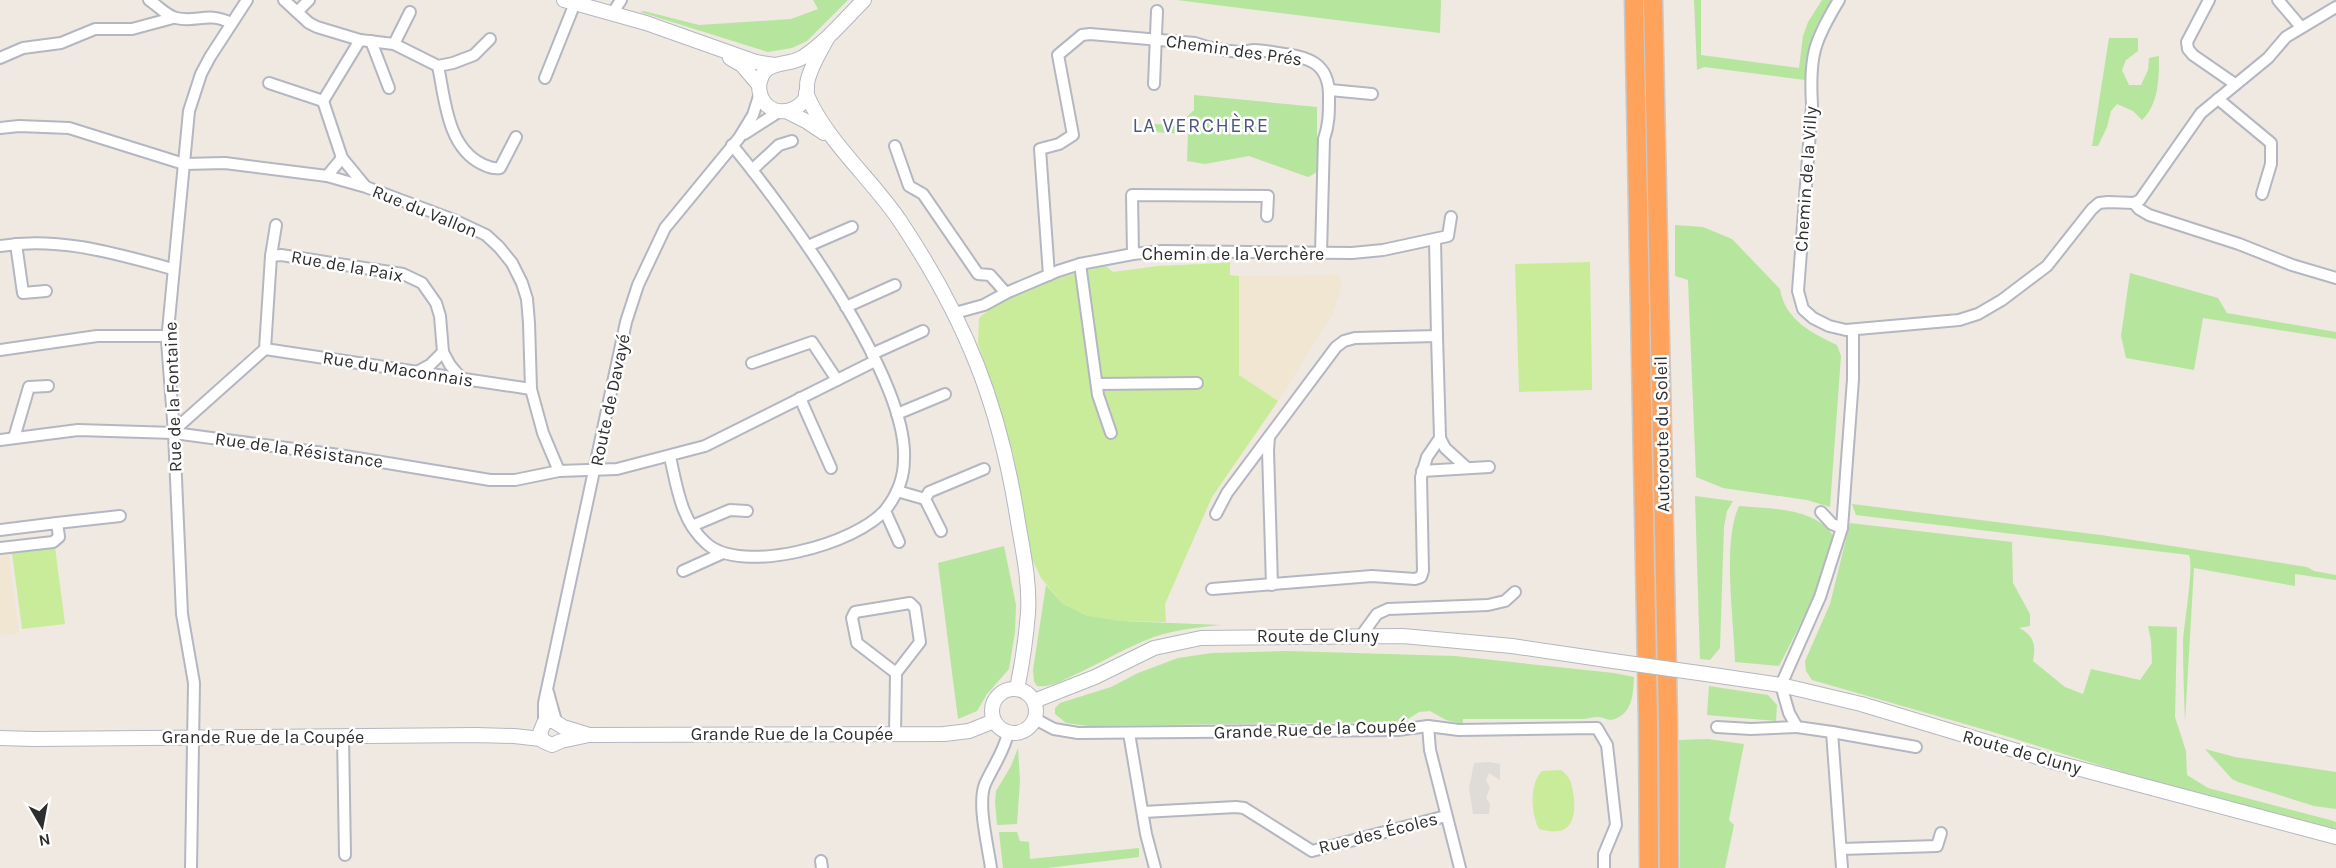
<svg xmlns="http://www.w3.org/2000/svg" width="2336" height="868" font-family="Karla,sans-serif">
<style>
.education{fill:#f0e6d1}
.green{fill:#b6e59e}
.pitch{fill:#c9ec9a}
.plaza{fill:#dfdcd8}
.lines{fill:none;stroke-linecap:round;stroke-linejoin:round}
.street-casing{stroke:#b4b7c1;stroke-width:14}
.secondary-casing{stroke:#b4b7c1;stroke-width:16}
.highway-casing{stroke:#c9c9c9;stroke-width:21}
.street{stroke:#fff;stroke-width:10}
.secondary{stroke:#fff;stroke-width:14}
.highway{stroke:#ffa35c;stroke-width:18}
.secondary-bridge-casing{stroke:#b4b7c1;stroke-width:16;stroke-linecap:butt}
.secondary-bridge{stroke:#fff;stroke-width:14}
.labels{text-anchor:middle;stroke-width:5;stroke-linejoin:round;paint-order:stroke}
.street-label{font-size:18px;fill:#2e2e2e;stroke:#fff}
.neighbourhood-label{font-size:20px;letter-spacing:1.5px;fill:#4d5680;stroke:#fff}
</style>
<rect width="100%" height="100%" fill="#efe9e1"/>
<g class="education">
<polygon points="1340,275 1341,290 1332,315 1278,401 1239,375 1239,276"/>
<polygon points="8,552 19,633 0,636 0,553"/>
</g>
<g class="green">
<polygon points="813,0 848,0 807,41 792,48 768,52 640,12 644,11 699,25 791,19 818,9"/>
<polygon points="1177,0 1441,0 1440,33"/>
<path d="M1694 0H1701V55L1799 68 1803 36 1808 22 1822 0H1832C1813 29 1806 46 1805 80L1704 67 1697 70Z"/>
<path d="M2109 38H2138V51L2126 60 2122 70 2129 85H2141L2148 70 2149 58 2159 56C2159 78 2159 104 2142 120L2133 111 2117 104 2111 111 2107 127 2098 146H2092Z"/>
<polygon points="1194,95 1317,107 1317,172 1308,177 1249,156 1205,164 1187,161 1188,134 1153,132 1154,124 1178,125 1194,110"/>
<path d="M1675 225 1703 227 1732 239 1780 289C1785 320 1812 333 1837 345L1841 356 1830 507 1807 500 1723 488 1696 477 1688 280 1675 276Z"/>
<polygon points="2130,273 2218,298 2227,313 2336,332 2336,339 2203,318 2194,370 2126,358 2121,336"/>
<polygon points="1695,496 1733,501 1727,511 1724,527 1720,648 1710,660 1700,659"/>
<path d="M1852 504 2101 535 2307 567 2314 571 2336 575V580L2295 574V586L2194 568 2185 722C2184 695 2183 669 2183 642 2184 623 2194 568 2189 555L1856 515Z"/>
<path d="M1739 506C1771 509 1816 507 1834 537L1814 597 1779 666 1735 662C1734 620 1722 542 1739 506Z"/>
<path d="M1850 523 2012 542 2013 583 2030 614V626L2019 628C2034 635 2036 645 2033 661L2065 687 2083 694 2091 669 2140 680 2152 663 2151 640 2148 626 2177 627 2175 717 2186 751 2187 775 2208 788 2330 820 2336 822V830L2173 788 1996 733 1812 680 1806 671 1805 661 1830 604Z"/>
<polygon points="1004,546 1016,605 1015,632 1009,669 987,694 977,711 958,719 938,563"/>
<path d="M1046 585 1063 604 1121 621 1221 625C1195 628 1168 630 1144 641 1119 651 1097 665 1072 676 1062 681 1049 688 1037 686L1034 681 1033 670Z"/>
<path d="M1287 651 1455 656 1614 673 1634 677C1633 693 1633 712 1615 719 1608 722 1604 716 1597 717 1592 717 1587 719 1582 719H1463V724L1446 720 1430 711 1419 712 1405 721 1390 722 1089 726 1066 723 1055 714V708L1060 703 1111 687 1138 673 1178 658 1212 653Z"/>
<polygon points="1709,686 1768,695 1777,705 1776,721 1707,715"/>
<polygon points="1708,739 1744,744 1729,820 1734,825 1725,868 1680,868 1679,740"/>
<polygon points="1018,748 1020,781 1017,824 997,825 995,802 996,791 1011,766"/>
<polygon points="2205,749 2235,757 2336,772 2336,809 2314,806 2238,782 2232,779"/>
<polygon points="999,832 1017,832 1020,841 1029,842 1030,859 1139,848 1139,857 1047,868 1003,868"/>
</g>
<g class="pitch">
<path d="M1230 260V275L1239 276V375L1278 401 1212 497 1165 604 1166 622 1121 621 1087 616 1063 604 1041 578 1031 557 1013 453 994 390 978 344 979 318C1009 292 1067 274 1106 266L1113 272 1158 266 1222 263Z"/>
<polygon points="1590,262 1592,390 1519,392 1515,264"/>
<polygon points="55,547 65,624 22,629 12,553"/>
<path d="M1561 770C1572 778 1572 786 1574 798 1576 825 1567 837 1539 829 1531 813 1529 784 1542 771Z"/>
</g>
<polygon class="plaza" points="1489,762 1500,764 1500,780 1489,773 1486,780 1490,788 1486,798 1490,804 1489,814 1473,814 1469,788 1474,763"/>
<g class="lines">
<defs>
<g id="street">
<path d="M149 0C157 5 167 16 176 18 198 23 207 11 231 23"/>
<polyline points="284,0 309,23 317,27 360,40 394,44 438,66 453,63 474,55 490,39"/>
<path d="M1839 0C1814 41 1809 56 1812 105L1798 291 1803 309 1813 318 1829 326 1846 330 1959 320 1978 314 2002 300 2047 266 2092 209 2099 203 2108 202 2134 203 2140 200 2201 113 2268 58 2286 37 2336 7"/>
<polyline points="2209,0 2187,42 2188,49 2193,55 2235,84"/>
<polyline points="2278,0 2301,27"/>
<polyline points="297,12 309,0"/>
<polyline points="612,14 621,0"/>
<polyline points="371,41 389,88"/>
<polyline points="394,44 410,12"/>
<polyline points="0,58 23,48 61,43 95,29 132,29 173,18"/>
<path d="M438 66C445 99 447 147 482 164 489 167 493 169 500 168L516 137"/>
<polyline points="545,78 575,3"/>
<polyline points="269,83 323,101 342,158 365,186"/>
<polyline points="1154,84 1157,11"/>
<polyline points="1330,90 1372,94"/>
<polyline points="2218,99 2271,143 2271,164 2262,194"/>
<polyline points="323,101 360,40"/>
<polyline points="0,128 19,126 69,128 184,164 225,163 327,176 366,187 454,220 486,235 499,247 512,263 522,283 527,299 529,323 531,389 543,433 559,471"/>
<polyline points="744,134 780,111"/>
<polyline points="895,146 909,186 923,194 978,274 990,275 1006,293"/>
<polyline points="752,170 779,145 792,141"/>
<polyline points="327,176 342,158"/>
<polyline points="2134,203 2139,209 2149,215 2239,244 2292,265 2336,278"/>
<polyline points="16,244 23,293 46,291"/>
<path d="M0 246C59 236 117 254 173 269"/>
<polyline points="808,246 852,227"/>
<polyline points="1133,254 1132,195 1268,196 1267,216"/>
<polyline points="271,256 281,255 403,274 422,283 436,303 440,316 443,352 450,365 462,379"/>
<polyline points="1080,264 1098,395 1111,433"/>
<path d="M1049 275 1040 149 1059 144 1073 135 1058 55 1082 35 1090 34 1195 43C1209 48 1225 51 1241 52 1245 52 1250 50 1254 50 1262 50 1270 52 1278 53 1308 57 1330 62 1329 98 1329 113 1329 125 1324 139L1321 253"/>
<polyline points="846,307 895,285"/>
<polyline points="955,313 984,305 1006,293 1058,271 1080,264 1133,254 1162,251 1352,253 1383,250 1448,236 1451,217"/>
<polyline points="1437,336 1440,438 1445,448 1467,468"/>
<polyline points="265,349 531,389"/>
<polyline points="0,350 97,336 168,336"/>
<polyline points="872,354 923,331"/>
<polyline points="752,363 812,342 837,380"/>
<polyline points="417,372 430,365 443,352"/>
<polyline points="1097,384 1197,383"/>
<polyline points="800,398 831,468"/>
<polyline points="897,414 945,394"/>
<polyline points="174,433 181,424 265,349 271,256 276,225"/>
<polyline points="1269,437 1268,450 1272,585"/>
<polyline points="14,438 29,387 48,386"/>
<polyline points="0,440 78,430 174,433 339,455 490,480 515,480 559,471 617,469 705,446 875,361"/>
<path d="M670 457C677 487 681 521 706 543 741 576 858 544 886 509 897 495 904 477 904 459 908 377 785 209 732 145"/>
<polyline points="1422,471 1489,467"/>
<polyline points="897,491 925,499 941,531"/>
<polyline points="925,499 929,492 984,469"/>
<polyline points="885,511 899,542"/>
<polyline points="1821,512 1832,524 1842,528"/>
<polyline points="1216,514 1227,493 1336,347 1344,341 1355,338 1437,336 1435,240"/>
<polyline points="57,523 120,516"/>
<polyline points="692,526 730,510 747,511"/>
<polyline points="0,530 57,523 59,537 53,542 0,548"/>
<polyline points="683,571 723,553"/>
<polyline points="1212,589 1372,576 1415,579 1421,577 1423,571 1421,477 1427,457 1440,438"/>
<polyline points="1361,636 1377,614 1388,609 1488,605 1505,601 1515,592"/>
<polyline points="548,692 556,721"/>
<polyline points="1035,719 1054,729 1078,733 1398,730 1428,726 1459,730 1597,728 1607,745 1616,825 1604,854 1604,868"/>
<polyline points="544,723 544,703 626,322 638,285 665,228 739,138 753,115 760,93"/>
<polyline points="1428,726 1430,750 1460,868"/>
<polyline points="1717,727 1751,729 1797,727"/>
<polyline points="1832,732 1916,747"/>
<polyline points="1129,733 1146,834 1155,868"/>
<polyline points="895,734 896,673 920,642 915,608 910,603 855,612 852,618 857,643 896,673"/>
<polyline points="343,736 345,855"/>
<polyline points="1143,812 1236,807 1244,808 1312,851 1446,816"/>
<polyline points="1841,849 1937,846 1941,833"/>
<polyline points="821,861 822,868"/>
<polyline points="191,868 194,683 182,614 174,433 167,341 189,111 201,74 210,57 247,0"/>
<path d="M991 868C988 846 977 804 985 784 993 766 1004 752 1008 733"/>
<polyline points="1842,868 1832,732 1797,727 1789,713 1781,685 1820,597 1842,528 1853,379 1853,330"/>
</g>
<g id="secondary">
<polyline points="564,0 646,23 756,62 774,65"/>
<path d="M828 37C821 50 812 64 808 79 806 85 808 91 806 97 801 108 786 114 774 110 767 107 761 100 760 93 758 86 760 77 765 71 775 61 792 65 803 57 826 42 845 19 864 0"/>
<polyline points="730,58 742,65 759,85"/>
<path d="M806 93C826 141 871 178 900 221 966 320 1000 405 1018 522 1023 551 1030 583 1028 613 1026 638 1022 665 1017 689"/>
<polyline points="786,111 806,121 824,133"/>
<polyline points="1706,674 1781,685 1861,704 2054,762 2336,837"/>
<circle cx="1014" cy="711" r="22"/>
<polyline points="1034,701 1095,677 1154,648 1201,638 1403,636 1512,646 1613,661"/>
<polyline points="589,735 563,727 552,720 544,723 540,733 543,741 552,745 561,741 589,735 944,734 969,731 994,721"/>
<polyline points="0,738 34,739 476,735 514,736 541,739"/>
</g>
<g id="highway">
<polyline points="1634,0 1648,721 1649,868"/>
<polyline points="1653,0 1668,722 1669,868"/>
</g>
</defs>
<use href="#street" class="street-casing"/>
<use href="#secondary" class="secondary-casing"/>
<use href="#highway" class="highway-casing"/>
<use href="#street" class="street"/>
<use href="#secondary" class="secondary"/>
<use href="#highway" class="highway"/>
<defs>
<polyline id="secondary-bridge" points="1613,661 1706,674"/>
</defs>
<use href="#secondary-bridge" class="secondary-bridge-casing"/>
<use href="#secondary-bridge" class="secondary-bridge"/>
</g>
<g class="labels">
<g class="street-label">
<text transform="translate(1234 50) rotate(8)" y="6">Chemin des Prés</text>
<text transform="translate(1806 179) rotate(-86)" y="6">Chemin de la Villy</text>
<text transform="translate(425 211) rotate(22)" y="6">Rue du Vallon</text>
<text x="1233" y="260">Chemin de la Verchère</text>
<text transform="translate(347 266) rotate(10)" y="6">Rue de la Paix</text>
<text transform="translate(398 369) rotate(9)" y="6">Rue du Maconnais</text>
<text transform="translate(173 397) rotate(-92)" y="6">Rue de la Fontaine</text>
<text transform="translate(610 400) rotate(-78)" y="6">Route de Davayé</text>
<text transform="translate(1662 434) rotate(-91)" y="6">Autoroute du Soleil</text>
<text transform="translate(299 450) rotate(8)" y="6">Rue de la Résistance</text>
<text x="1318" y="642">Route de Cluny</text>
<text transform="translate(1315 729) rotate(-2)" y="6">Grande Rue de la Coupée</text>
<text x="792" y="740">Grande Rue de la Coupée</text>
<text x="263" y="743">Grande Rue de la Coupée</text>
<text transform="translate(2022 752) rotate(16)" y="6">Route de Cluny</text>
<text transform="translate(1378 833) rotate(-14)" y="6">Rue des Écoles</text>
</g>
<g class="neighbourhood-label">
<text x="1201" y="132">LA VERCHÈRE</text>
</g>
</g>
<g transform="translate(42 826) rotate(170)" stroke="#ffffff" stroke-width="4.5" paint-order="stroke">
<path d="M0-4.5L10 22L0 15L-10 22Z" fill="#2e2e2e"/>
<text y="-9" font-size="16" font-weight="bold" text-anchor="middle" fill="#2e2e2e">N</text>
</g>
</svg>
